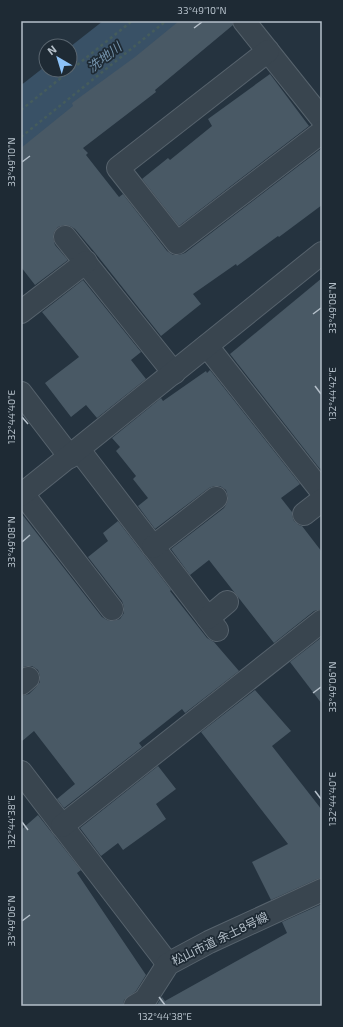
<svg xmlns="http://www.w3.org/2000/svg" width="343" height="1027" font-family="'Exo 2','Noto Sans JP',sans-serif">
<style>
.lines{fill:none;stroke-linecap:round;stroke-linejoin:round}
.river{stroke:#395166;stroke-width:58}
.building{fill:#495965}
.minor-casing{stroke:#57636d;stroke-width:24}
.path{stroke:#455c5c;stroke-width:2.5;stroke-dasharray:3 3;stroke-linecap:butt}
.minor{stroke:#39454f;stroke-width:22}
.ticks{fill:none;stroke:#b5c0ca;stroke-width:1.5}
.labels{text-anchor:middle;stroke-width:3.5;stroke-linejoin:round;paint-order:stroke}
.street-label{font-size:12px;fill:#b5c0ca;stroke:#1e2a34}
.water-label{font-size:13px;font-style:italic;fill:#7594ad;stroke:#1e2a34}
.neatline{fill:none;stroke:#b5c0ca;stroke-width:1.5}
.ticks-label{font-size:10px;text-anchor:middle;fill:#b5c0ca}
</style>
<rect width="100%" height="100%" fill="#25333f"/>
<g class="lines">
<polyline class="river" points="21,122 150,21"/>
</g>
<g class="building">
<polygon points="179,21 232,21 233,25 155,90 156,92 83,148 88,153 86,155 119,197 123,194 167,251 173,255 179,255 185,253 322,148 322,205 279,237 278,236 237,266 236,264 193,294 201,304 161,336 96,254 75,229 70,226 64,225 58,227 54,232 53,238 55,245 68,260 35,285 21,267 21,148 73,106 72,103 135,57"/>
<polygon points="270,74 309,126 179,226 142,179 168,158 170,160 212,126 208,119"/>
<polygon points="322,278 322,467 320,469 230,354"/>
<polygon points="83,280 141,352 131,360 146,379 97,418 86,405 71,417 45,383 79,357 42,312"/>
<polygon points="210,370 300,484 281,498 292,512 292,516 294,521 299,525 302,526 322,552 322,609 314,611 274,643 209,560 190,575 171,549 224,508 227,503 228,497 226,490 220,486 214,486 209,488 155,529 138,506 148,498 133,479 136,476 116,451 120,447 112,438 161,398 163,401 206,371 207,373"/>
<polygon points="21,513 102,617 107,620 113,621 120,619 124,613 124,607 122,601 88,557 108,541 103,533 118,521 171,590 170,591 207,638 214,642 239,671 185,713 182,709 139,743 142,747 64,808 57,799 75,784 34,731 21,742 21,696 29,694 36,687 40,682 40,676 38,670 32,666 26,666 21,668"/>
<polygon points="322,637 322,704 290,662"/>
<polygon points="255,690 291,731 272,746 322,810 322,878 317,879 271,900 252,862 288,844 201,732"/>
<polygon points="158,766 176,789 156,804 166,819 123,850 118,843 101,856 80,828"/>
<polygon points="38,815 81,870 77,873 146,975 136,991 124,1000 123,1006 21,1006 21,830"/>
<polygon points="322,904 322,1006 156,1006 162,997 165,1001 287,933 282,922"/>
</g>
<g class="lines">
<defs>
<g id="minor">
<polyline points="244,21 322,119"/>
<polyline points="268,51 118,168 177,243 322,132"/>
<polyline points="65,237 174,373"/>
<polyline points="21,312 86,262"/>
<polyline points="207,346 322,492"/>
<polyline points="21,393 70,457"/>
<polyline points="79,450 217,630"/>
<polyline points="23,494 112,609"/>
<polyline points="21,495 322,253"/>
<polyline points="304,514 322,500"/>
<polyline points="153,547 216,498"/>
<polyline points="208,618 227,602"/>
<polyline points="21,684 28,678"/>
<polyline points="21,772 168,964"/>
<polyline points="62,826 322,621"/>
<polyline points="135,1006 145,1000 168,964 209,942 322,890"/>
</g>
</defs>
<use href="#minor" class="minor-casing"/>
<g class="path">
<polyline points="21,110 132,21"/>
<polyline points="21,137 166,21"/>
</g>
<use href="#minor" class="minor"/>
</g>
<path class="ticks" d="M194 28 202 22M22 162 30 156M313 314 321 308M315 386 321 394M22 417 28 424M22 542 30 535M313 693 321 687M315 791 321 799M22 822 28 830M22 921 30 915M159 997 165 1005"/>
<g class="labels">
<g class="street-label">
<text transform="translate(220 939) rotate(-26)" y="4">松山市道 余土8号線</text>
</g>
<g class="water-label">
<text transform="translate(104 57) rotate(-38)" y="5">洗地川</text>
</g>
</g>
<rect width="343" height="1027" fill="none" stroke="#1e2a34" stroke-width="44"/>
<g transform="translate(58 58) rotate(322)"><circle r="19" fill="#1e2a34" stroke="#5a6670"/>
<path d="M0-3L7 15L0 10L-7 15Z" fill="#8cc2f8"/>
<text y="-6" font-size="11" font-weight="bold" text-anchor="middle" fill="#b5c0ca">N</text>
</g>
<rect x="22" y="22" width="299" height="983" class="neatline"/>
<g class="ticks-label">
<text x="202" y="14">33°49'10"N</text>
<text transform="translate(11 162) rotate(-90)" y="4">33°49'10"N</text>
<text transform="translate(332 308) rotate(-90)" y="4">33°49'08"N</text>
<text transform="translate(332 394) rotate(-90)" y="4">132°44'42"E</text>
<text transform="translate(11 417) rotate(-90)" y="4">132°44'40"E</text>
<text transform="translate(11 542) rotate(-90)" y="4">33°49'08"N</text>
<text transform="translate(332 687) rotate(-90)" y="4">33°49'06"N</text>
<text transform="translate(332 799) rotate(-90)" y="4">132°44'40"E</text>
<text transform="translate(11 822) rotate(-90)" y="4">132°44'38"E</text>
<text transform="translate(11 921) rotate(-90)" y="4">33°49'06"N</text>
<text x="165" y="1020">132°44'38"E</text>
</g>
</svg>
